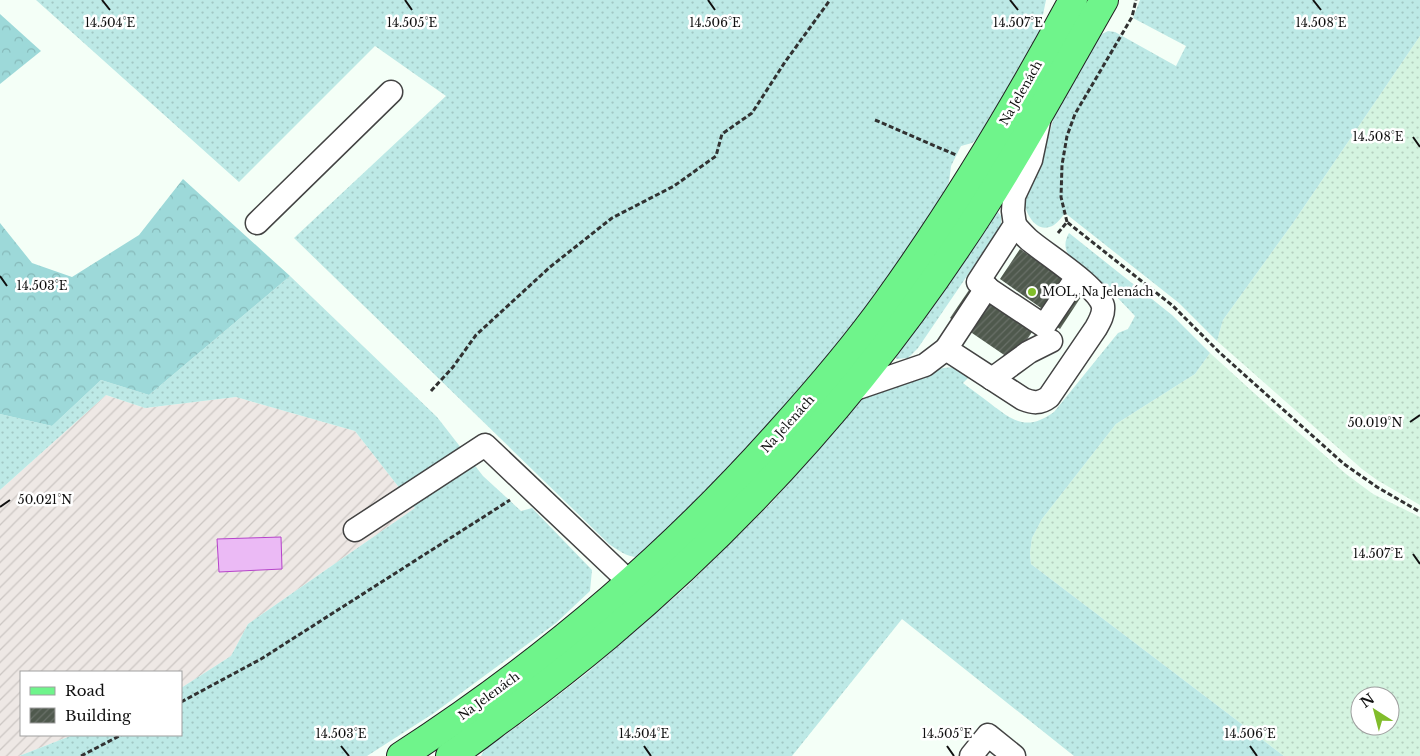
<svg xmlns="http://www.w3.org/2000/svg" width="1420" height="756" font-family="'Libre Baskerville',serif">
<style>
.industrial{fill:url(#industrial-furrows)}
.farmland{fill:url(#farmland-dots);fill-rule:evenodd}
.grass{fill:url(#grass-dots)}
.forest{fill:url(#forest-crowns)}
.water{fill:#ebbaf5;stroke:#b643ca}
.building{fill:url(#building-hatch)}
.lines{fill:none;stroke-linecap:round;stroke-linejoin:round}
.minor-casing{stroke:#434343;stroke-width:25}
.major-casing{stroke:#212121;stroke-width:30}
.path{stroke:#323232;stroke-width:3;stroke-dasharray:5 2.5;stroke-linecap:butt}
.minor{stroke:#fff;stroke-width:22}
.major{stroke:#6ff48b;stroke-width:28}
.ticks{fill:none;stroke:#101010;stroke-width:2}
.poi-dot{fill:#81bd2b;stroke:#fff;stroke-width:2}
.labels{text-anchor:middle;stroke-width:5;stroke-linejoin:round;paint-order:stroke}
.street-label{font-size:12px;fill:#101010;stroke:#fff}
.poi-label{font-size:12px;fill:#101010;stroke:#fff;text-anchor:start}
.ticks-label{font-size:12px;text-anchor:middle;fill:#101010;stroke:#fff;stroke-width:5;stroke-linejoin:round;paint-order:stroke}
</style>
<defs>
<pattern id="industrial-furrows" width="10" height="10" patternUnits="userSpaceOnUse" patternTransform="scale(1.25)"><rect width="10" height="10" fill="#eee8e5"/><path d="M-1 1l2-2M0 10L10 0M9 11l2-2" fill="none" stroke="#cbc6c3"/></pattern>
<pattern id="farmland-dots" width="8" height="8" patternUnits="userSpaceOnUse" patternTransform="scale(1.25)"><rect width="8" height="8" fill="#d4f4e0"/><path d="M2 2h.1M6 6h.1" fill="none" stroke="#b5d0bf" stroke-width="1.8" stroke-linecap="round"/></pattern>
<pattern id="grass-dots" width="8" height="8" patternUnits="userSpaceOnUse" patternTransform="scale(1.25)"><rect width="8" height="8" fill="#bde9e6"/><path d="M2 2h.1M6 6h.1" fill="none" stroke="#a1c7c4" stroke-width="1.8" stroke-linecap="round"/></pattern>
<pattern id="forest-crowns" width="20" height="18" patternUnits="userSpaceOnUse" patternTransform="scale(1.25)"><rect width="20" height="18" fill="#9dd9d9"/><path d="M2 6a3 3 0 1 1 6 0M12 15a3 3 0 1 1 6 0" fill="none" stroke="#86b9b9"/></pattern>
<pattern id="building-hatch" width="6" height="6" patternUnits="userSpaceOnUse" patternTransform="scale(1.25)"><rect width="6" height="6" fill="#4f594d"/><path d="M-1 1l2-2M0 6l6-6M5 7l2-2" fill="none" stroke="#697068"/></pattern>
</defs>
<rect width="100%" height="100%" fill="#f4fff7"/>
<polygon class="industrial" points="106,395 145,408 236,397 355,431 415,508 248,624 231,656 181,688 181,672 21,672 21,735 73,735 19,756 0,756 0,490"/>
<g class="farmland">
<polygon points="1420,36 1420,505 1377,480 1362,469 1217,341 1223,320 1293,223"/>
<path d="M1210 353 1274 411 1346 474 1373 494 1420 517V756H1284L1031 564 1030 553 1032 538 1042 519 1116 424 1195 374ZM1360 696H1390V726H1360Z"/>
</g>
<g class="grass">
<path d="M36 0H1046L1038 39 982 136 972 143 961 146 951 166 949 182 946 190 919 233 865 311 808 381 709 491 639 557C628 558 618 550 609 544L294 238 446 96 375 46 239 182Z"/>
<path d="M1140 0H1420V36L1293 223 1223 320 1217 341 1179 303 1065 213C1062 217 1058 222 1054 225 1037 235 1026 215 1024 201L1042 158 1055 114 1100 35 1108 31 1115 32 1176 66 1186 46 1133 18Z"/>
<polygon points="998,212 1001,216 1001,226 918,348 908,358 896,359 896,357 941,295 995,213"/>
<path d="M1069 233 1172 315 1210 353 1195 374 1116 424 1042 519 1032 538 1030 553 1031 564 1284 756H1074L902 619 792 756H481L485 749 529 718 588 672 685 588 772 502 865 396 943 368 956 367 972 374 963 383C972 390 982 397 991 404 1014 422 1028 431 1054 412L1118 333 1128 329 1135 316 1114 294 1068 254C1064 247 1065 240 1069 233Z"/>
<polygon points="290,276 437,417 483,476 521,511 532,508 592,570 590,591 556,623 434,713 367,756 19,756 73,735 181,735 181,688 231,656 248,624 415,508 355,431 236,397 145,408 106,395 0,490 0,414 52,426 101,380 149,395"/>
</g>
<g class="forest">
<polygon points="0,14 41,51 0,84"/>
<polygon points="183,179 290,276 149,395 101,380 52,426 0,414 0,223 32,263 72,277 139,235"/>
</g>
<polygon class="water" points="281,537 282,569 219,572 217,539"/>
<g class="building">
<polygon points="1020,249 1062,278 1059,282 1081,297 1060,329 1037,313 1041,308 1000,279"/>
<polygon points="969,290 1032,332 1013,361 950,318"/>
</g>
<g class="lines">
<defs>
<g id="minor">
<polyline points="1039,122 1031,160 1014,196 1013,211 1015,225 978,282 1044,326 1077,277"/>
<polyline points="257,223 391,92"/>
<path d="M946 349 1023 399C1033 403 1040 404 1049 397L1096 328C1100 321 1104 314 1103 306 1098 286 1045 254 1028 239 1024 235 1019 230 1015 225"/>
<polyline points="992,379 1029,352 1051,341"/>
<polyline points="852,390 925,365 946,349 987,287"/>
<polyline points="355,530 485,445 641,593"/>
<polyline points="971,756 988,735 1014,756"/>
</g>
<g id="major">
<path d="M401 756C543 664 666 560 779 433 817 391 854 348 887 302 956 206 1017 104 1073 0"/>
<path d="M450 756C472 742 491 726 512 711 544 687 576 662 607 636 742 522 861 391 959 244 1012 166 1057 82 1104 0"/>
</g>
</defs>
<use href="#minor" class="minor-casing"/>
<use href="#major" class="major-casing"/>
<g class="path">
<polyline points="875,120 956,155"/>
<polyline points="1067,222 1061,197 1062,165 1067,136 1075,114 1132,17 1136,0"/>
<polyline points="1058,233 1067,222 1173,306 1219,352 1344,464 1377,487 1420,512"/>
<polyline points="431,391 453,367 476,335 550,267 612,218 674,186 716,156 722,134 752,113 785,62 830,0"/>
<polyline points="181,702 261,659 510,500"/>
<polyline points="81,756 121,735"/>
</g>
<use href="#minor" class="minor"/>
<use href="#major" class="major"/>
</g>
<path class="ticks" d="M102 0 110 10M405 0 412 10M708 0 715 10M1010 0 1018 10M1313 0 1321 10M1413 137 1420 147M0 276 7 286M1410 422 1420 415M0 507 10 500M1413 554 1420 564M341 746 349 756M644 746 651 756M947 746 954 756M1250 746 1257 756"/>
<circle class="poi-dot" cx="1032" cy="292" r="5"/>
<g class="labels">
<g class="street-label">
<text transform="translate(1021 93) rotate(-60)" y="4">Na Jelenách</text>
<text transform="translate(788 424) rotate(-48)" y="4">Na Jelenách</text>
<text transform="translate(489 696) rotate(-36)" y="4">Na Jelenách</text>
</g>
<g class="poi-label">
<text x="1042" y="296">MOL, Na Jelenách</text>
</g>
</g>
<g class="ticks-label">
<text x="110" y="27">14.504°E</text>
<text x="412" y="27">14.505°E</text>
<text x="715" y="27">14.506°E</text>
<text x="1018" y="27">14.507°E</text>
<text x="1321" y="27">14.508°E</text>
<text x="1378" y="141">14.508°E</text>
<text x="42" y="290">14.503°E</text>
<text x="1375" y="427">50.019°N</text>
<text x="45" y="504">50.021°N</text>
<text x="1378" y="558">14.507°E</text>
<text x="341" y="738">14.503°E</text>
<text x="644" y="738">14.504°E</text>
<text x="947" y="738">14.505°E</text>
<text x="1250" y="738">14.506°E</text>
</g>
<rect x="20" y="671" width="162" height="65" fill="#ffffff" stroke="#9f9f9f"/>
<rect x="30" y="687" width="25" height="8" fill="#6ff48b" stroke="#9f9f9f"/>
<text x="65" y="696" font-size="15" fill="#101010">Road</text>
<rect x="30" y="708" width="25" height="15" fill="url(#building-hatch)" stroke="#9f9f9f"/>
<text x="65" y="721" font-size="15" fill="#101010">Building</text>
<g transform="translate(1375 711) rotate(324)"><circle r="24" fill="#ffffff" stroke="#9f9f9f"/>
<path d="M0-4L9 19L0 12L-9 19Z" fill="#81bd2b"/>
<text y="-8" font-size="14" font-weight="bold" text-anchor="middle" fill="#101010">N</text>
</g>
</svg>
